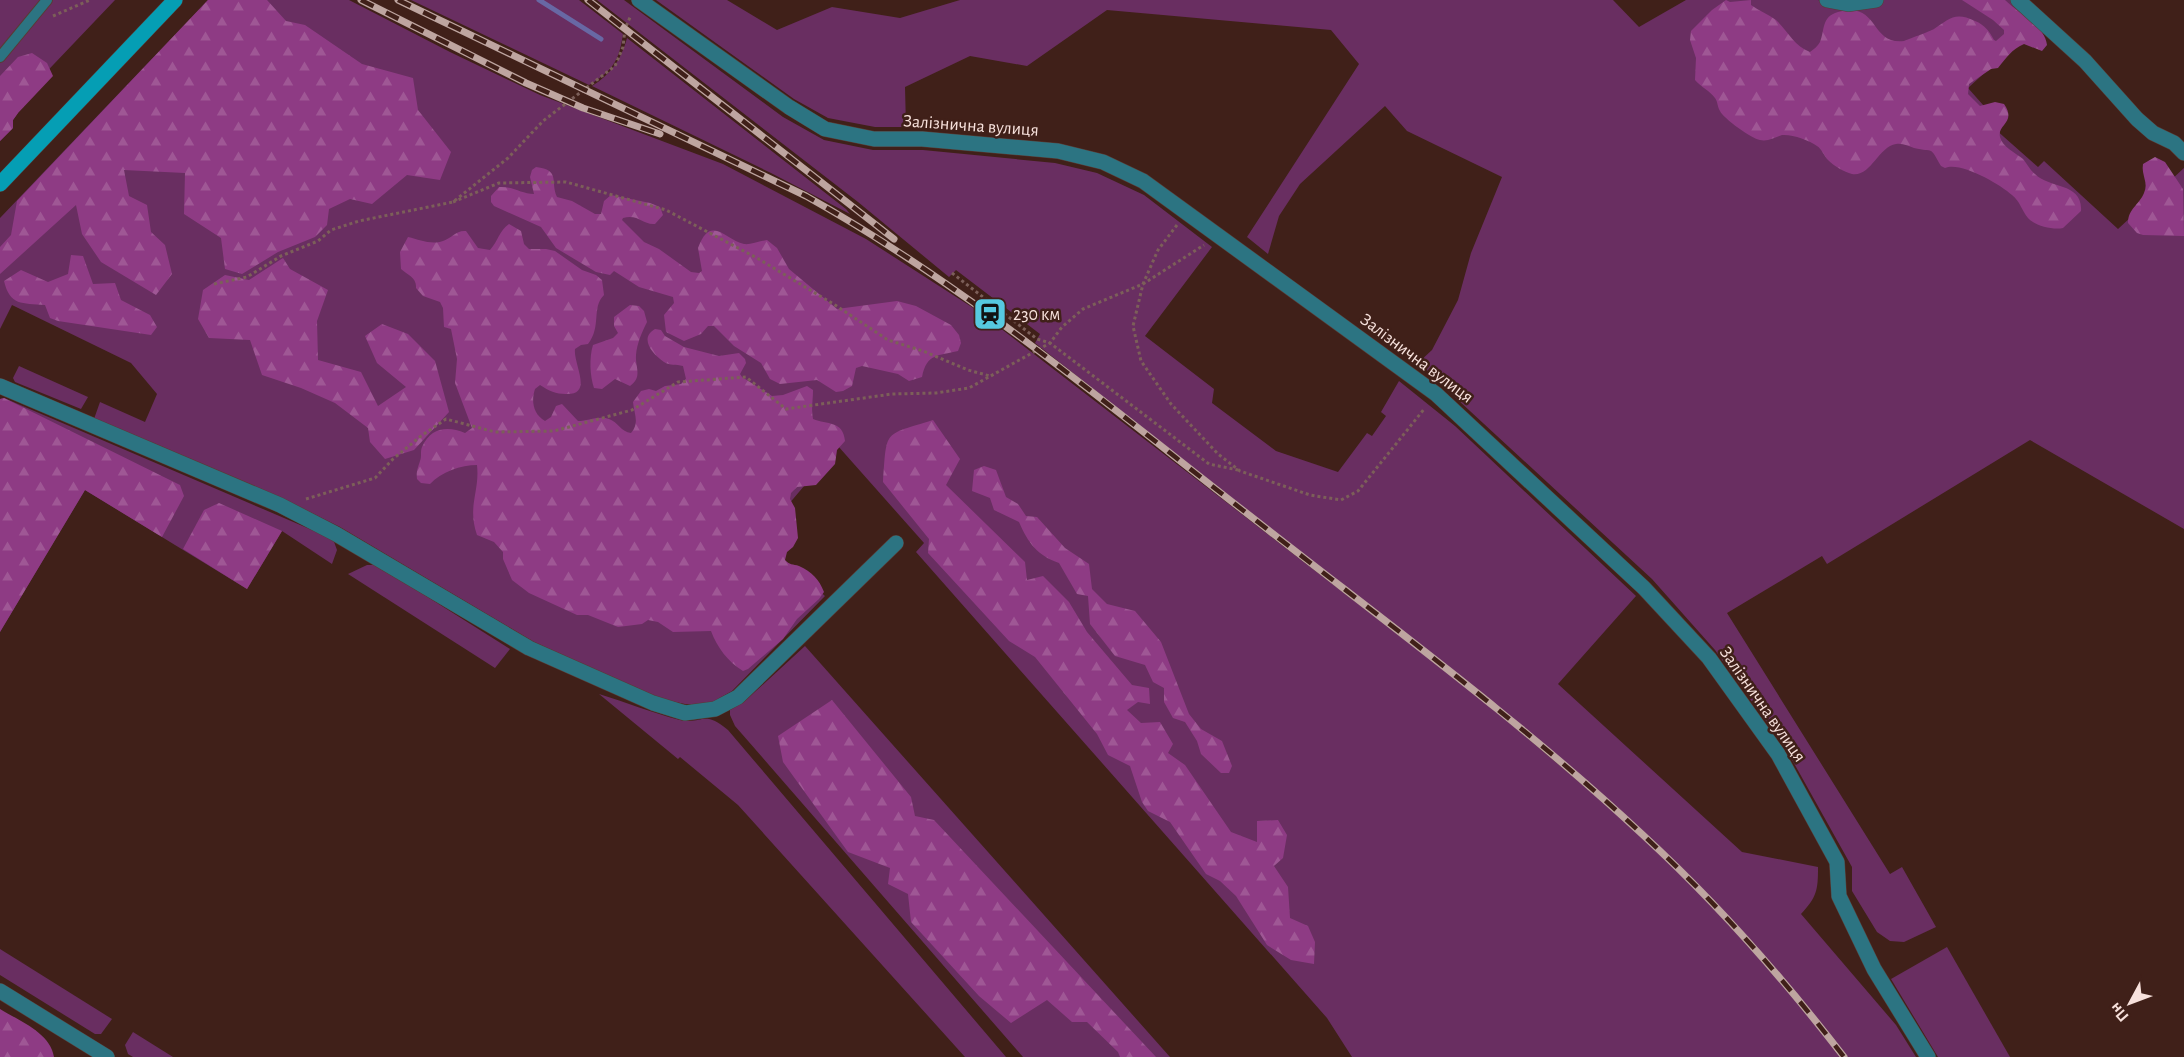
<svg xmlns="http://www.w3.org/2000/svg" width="2184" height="1057" font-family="'Alegreya Sans',sans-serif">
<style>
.grass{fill:#692e61}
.forest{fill:url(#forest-firs)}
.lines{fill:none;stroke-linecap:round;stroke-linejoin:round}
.stream{stroke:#6868a4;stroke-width:5}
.service-casing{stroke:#5a3b34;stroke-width:12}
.minor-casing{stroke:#5a3b34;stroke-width:16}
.secondary-casing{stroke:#5a3b34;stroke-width:16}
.path{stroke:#7c5f59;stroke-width:3;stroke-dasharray:3 3;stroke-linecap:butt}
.service{stroke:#2c7482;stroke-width:10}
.minor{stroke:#2c7482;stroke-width:15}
.secondary{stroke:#059eb4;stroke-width:15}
.rail-casing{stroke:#bea5a0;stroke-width:7}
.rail{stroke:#402019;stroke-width:4.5;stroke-dasharray:14;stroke-linecap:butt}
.labels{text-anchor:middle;stroke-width:5;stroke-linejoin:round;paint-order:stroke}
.street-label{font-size:18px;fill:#f7e1dc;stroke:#402019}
.poi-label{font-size:18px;fill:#f7e1dc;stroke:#402019;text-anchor:start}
</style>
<defs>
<pattern id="forest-firs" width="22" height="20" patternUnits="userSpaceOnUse" patternTransform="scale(1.5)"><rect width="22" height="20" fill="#8e3b84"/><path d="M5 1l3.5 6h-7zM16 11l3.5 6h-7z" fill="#9f5795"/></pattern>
</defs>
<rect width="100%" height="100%" fill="#402019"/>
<g class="grass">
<polygon points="0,0 115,0 13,107 18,113 13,120 13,128 0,141"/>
<polygon points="208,0 349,0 450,52 540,95 723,164 866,239 978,311 1474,693 1643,836 1755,951 1842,1057 1352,1057 1327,1018 916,552 924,543 838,446 760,538 825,596 732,691 709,704 685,704 656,698 534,642 340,527 281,498 94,419 100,402 145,422 157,394 131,363 12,305 0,329 0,218"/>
<path d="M411 0H579L623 34C619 62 612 71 589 85Z"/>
<path d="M597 0H624L783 117 824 140 873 150H923L1055 163 1097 173 1144 195 1212 247 1145 336 1214 389 1212 403 1276 451 1338 472 1367 433 1372 436 1386 416 1381 412 1399 381 1455 426 1636 596 1558 684 1742 852 1818 867C1818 890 1817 897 1801 914L1896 1025 1916 1057H1845L1757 949 1645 833 1476 690 1035 343 1040 334 956 270 949 277 858 202Z"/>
<path d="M656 0H727L777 30 832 7 900 18 960 0H1613L1639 27 1686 0H1818C1837 7 1867 8 1884 0H2014L2039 23 1968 88 1999 123 1995 129 2038 167 2044 161 2118 229 2184 168V529L2030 440 1827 564 1822 556 1727 613 1890 874 1902 867 1936 927 1904 942 1890 941 1877 932 1852 891V867L1786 749 1715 650 1652 579 1418 363 1432 350 1458 300 1471 253 1502 177 1407 131 1385 106 1300 184 1279 216 1268 254 1247 237 1359 64 1331 30 1107 10 1027 66 970 56 905 87 906 127H875L828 118 794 99Z"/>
<path d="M627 38 846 209 850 214 771 173 592 86C611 74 621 60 627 38Z"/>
<polygon points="19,366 88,397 81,409 15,382 13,378"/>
<polygon points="4,398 333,539 337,550 332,564 282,531 247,589 85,490 0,632 0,399"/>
<polygon points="367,565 377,565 510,649 495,668 348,574"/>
<polygon points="805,646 1170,1057 1023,1057 735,726 730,715 730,710 745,701"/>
<path d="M599 694C626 702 652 713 680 720 703 725 703 709 728 730L1006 1057H965L738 805 680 757 678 759Z"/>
<polygon points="1947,947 2010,1057 1938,1057 1891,979"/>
<polygon points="0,949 112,1019 101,1034 95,1034 0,975"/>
<polygon points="133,1032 173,1057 133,1057 128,1054 125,1045"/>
</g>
<g class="forest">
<polygon points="208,0 267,0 286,21 305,25 362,64 413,78 418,110 451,152 440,180 407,175 372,204 350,199 329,209 327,225 315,237 278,252 242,274 225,269 221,238 184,214 185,173 124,170 129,196 147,205 151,232 165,245 172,274 156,295 101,262 82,234 76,205 0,274 0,247 11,235 17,201"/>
<path d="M1726 0 1730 2 1751 0V5C1759 11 1768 14 1776 20 1788 31 1794 46 1810 52 1814 49 1818 46 1820 42 1825 30 1821 17 1838 12 1880 1 1869 45 1904 41 1906 40 1931 31 1934 29 1949 19 1955 11 1975 21 1985 25 1989 31 1994 40L1996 41 2004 34V30L1993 20 1962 0H2005C2018 13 2045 26 2047 45L2042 51 2024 44C2011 50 2007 57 1998 68L1991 69 1969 84 1968 94 1980 106 1995 102 2004 104C2017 123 1997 124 2000 137 2002 147 2016 153 2023 159 2027 164 2030 170 2035 174 2049 189 2083 182 2081 211L2063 228C2053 230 2035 226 2028 218 2022 211 2020 201 2012 195 2000 184 1960 161 1945 168L1941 166C1929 145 1935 153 1914 148 1908 146 1903 143 1896 144 1878 147 1871 177 1852 174 1844 172 1834 166 1828 160 1824 156 1822 149 1817 146 1809 140 1792 134 1782 135 1775 137 1768 142 1760 140 1752 139 1723 118 1720 111 1717 106 1718 102 1715 98 1710 91 1701 87 1695 80L1696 58 1690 40 1691 31 1712 10Z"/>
<polygon points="32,53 47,63 53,76 18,113 13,120 13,128 0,141 0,76 18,57"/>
<path d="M2155 157 2165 162 2183 189 2184 236 2143 235 2137 233 2128 223C2128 209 2139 205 2144 193 2149 183 2141 175 2143 164Z"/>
<path d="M536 167C561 170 550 182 557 197L572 201 595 214H601L604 201 611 195 650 203 660 207 663 215 655 224C642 225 639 214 623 218L622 220 644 242 659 249 691 272 699 273 702 271 698 248C711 213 726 241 744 244 750 245 760 241 767 240L777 248 789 269 837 309 897 301 916 306 951 325 959 335 961 343 958 351C938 356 927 353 922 377L909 381 898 374 862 366 856 368 852 386 843 391 836 392 817 380 780 384 770 379 761 363 734 346 714 326H708L701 334 684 341 666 332 664 315 674 303 673 297 639 287 614 271 610 275 596 272 556 248 541 227 494 206 491 202V196L499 187C513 186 521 194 534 194L530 177 532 170Z"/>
<path d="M509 224 521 231 524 244 529 249H546L555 251 582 270 596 275 602 280 604 295C591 308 602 326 588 344L581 345 575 349C573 364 594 395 566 394 556 394 549 391 540 385L535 389C531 401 533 414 545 421L551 417 556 406 562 404 578 421C588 421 599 415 609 419 618 422 621 432 631 433 640 423 634 414 633 402L641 391 649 389 656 391 665 386 681 384 686 379 683 366C676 364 670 366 664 362 652 354 639 338 655 329L661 330 665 336 684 347 719 356 739 353 745 359 746 363 740 374 742 377 772 396 783 395 807 386 813 390C813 400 811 409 813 419 827 425 843 420 845 441L837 450 835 464 816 485 797 487 791 493 790 499 795 508 798 538 793 547 787 552 785 560C789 565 793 564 799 566 812 572 819 579 824 592L819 599 797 619 783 639 748 669 743 671C728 662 717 647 711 631L673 632 658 622 648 620 642 624 618 627 588 615H577L529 593 512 580 503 559V552L494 542 477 535C467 506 480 492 477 465 461 465 441 472 430 484L421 483 417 479C416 471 418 468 420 461 422 456 420 452 422 447 431 427 448 426 465 433L472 428 455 383 457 359 451 329 444 327 443 308 440 302 423 296 416 288C417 278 408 275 401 269L400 252 408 237C420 240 431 245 443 241 452 238 456 230 466 231L478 248 490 250C498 241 499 231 509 224Z"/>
<path d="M71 255 83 256 93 284 115 283 121 300 150 315 157 327 151 335 58 321 50 318 45 305C22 303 10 306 4 281L21 270 48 282 68 274Z"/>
<polygon points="283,258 290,269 328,290 317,321 318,360 361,372 378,406 406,387 377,363 365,336 382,324 408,334 435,361 449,412 414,450 385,459 370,442 368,428 335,403 301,388 262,375 250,340 209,338 198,319 203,290 225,275 249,280"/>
<path d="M630 305 639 306 644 311 647 322C642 332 637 343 636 355 635 367 643 377 630 386L615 379 602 389 594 388C590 376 589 358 593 345L613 338 618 333 614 326V317Z"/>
<polygon points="4,398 180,485 184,496 162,537 85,490 0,632 0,399"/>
<path d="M933 420 960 459 946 485 1025 562 1027 580 1043 576 1069 602 1087 632 1132 685 1149 688 1150 704 1138 702 1127 710 1141 723 1160 722 1173 744 1168 753 1185 765 1231 832 1257 842V821L1278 820 1287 835 1283 858 1274 866 1288 887 1290 918 1308 926 1315 942 1314 964 1291 960 1267 945 1236 896 1220 881 1206 874 1170 822 1148 811 1142 802 1130 766 1108 755 1097 734 1035 657 1009 641 928 553 929 539 883 482C887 428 883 436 933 420Z"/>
<path d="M984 466 996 470 1006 497 1018 504 1026 516 1037 517 1065 548 1089 564 1092 589 1107 604 1135 611 1161 642 1189 714 1201 729 1222 741 1232 766 1229 773H1221L1201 754 1197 741 1185 722 1173 718 1164 702V688L1153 682 1145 665 1115 656 1090 624 1088 596 1077 594 1059 563C1038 556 1028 543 1019 522L994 510 990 498 972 491 974 470Z"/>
<polygon points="219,503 282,531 247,589 183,549 204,510"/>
<polygon points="832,700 911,797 915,816 934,820 1156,1057 1120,1057 1118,1052 1087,1022 1072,1022 1047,1000 1011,1023 979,996 911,922 908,894 888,884 890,868 848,852 783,762 778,736"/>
<path d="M0 1009C19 1021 50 1032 54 1057H0Z"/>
</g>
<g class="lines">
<polyline class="stream" points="539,0 601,39"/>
<defs>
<polyline id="service" points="0,57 47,0"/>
<g id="minor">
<polyline points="639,0 789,107 825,129 874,139 922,139 1058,151 1103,162 1143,181 1436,394 1644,588 1709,658 1778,754 1837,862 1839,896 1874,969 1928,1057"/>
<polyline points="1827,0 1848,4 1876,0"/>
<polyline points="2018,0 2085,61 2137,119 2153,133 2174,143 2184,153"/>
<polyline points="0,386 280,505 336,534 529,648 653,703 685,713 715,709 738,697 896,543"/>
<polyline points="0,991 107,1057"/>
</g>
<polyline id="secondary" points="0,184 175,0"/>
</defs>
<use href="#service" class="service-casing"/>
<use href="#minor" class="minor-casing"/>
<use href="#secondary" class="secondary-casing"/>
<g class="path">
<polyline points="53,16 90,0"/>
<polyline points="453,202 499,183 566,182 666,210 757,258 835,305 888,340 923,351 968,370 990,376"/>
<polyline points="1177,225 1158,250 1143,284 1133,326 1141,361 1171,404 1218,454 1240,471 1310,495 1341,500 1358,491 1425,408"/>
<polyline points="952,273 1037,339 1050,343 1209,464 1238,470"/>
<polyline points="214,284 247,277 281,256 318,241 331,230 359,221 453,202 508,158 543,121 615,66 623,47 625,29 631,15"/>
<polyline points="306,499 375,478 393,459 421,436 446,419 495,432 554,431 632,410 678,382 746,377 786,409 892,394 936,393 969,388 1050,343 1062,327 1083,309 1143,284 1204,245"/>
</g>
<use href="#service" class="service"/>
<use href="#minor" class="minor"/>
<use href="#secondary" class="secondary"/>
<defs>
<g id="rail">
<polyline points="361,0 526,83 583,108 660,134"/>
<path d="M398 0 806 196C969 287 1111 408 1258 522 1388 624 1522 722 1643 835 1717 903 1783 978 1844 1057"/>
<polyline points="588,0 894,239"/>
</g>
</defs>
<use href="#rail" class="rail-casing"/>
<use href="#rail" class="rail"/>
</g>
<defs>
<symbol id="station-square" viewBox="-11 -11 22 22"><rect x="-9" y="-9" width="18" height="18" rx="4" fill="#56c9e0" stroke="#402019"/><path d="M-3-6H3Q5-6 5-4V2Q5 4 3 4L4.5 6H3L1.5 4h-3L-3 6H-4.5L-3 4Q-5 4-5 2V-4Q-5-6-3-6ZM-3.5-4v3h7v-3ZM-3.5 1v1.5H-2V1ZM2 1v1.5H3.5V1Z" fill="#111"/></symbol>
</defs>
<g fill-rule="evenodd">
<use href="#station-square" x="971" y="295" width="38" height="38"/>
</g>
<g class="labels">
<g class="street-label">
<text transform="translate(971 125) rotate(4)" y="6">Залізнична вулиця</text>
<text transform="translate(1417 358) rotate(37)" y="6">Залізнична вулиця</text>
<text transform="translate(1763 704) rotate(55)" y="6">Залізнична вулиця</text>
</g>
<g class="poi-label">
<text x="1013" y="320">230 км</text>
</g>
</g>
<g transform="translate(2130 1003) rotate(229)" stroke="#402019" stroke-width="4.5" paint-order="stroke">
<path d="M0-4.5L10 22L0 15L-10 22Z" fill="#f7e1dc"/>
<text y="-9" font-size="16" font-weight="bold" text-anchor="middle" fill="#f7e1dc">Пн</text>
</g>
</svg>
